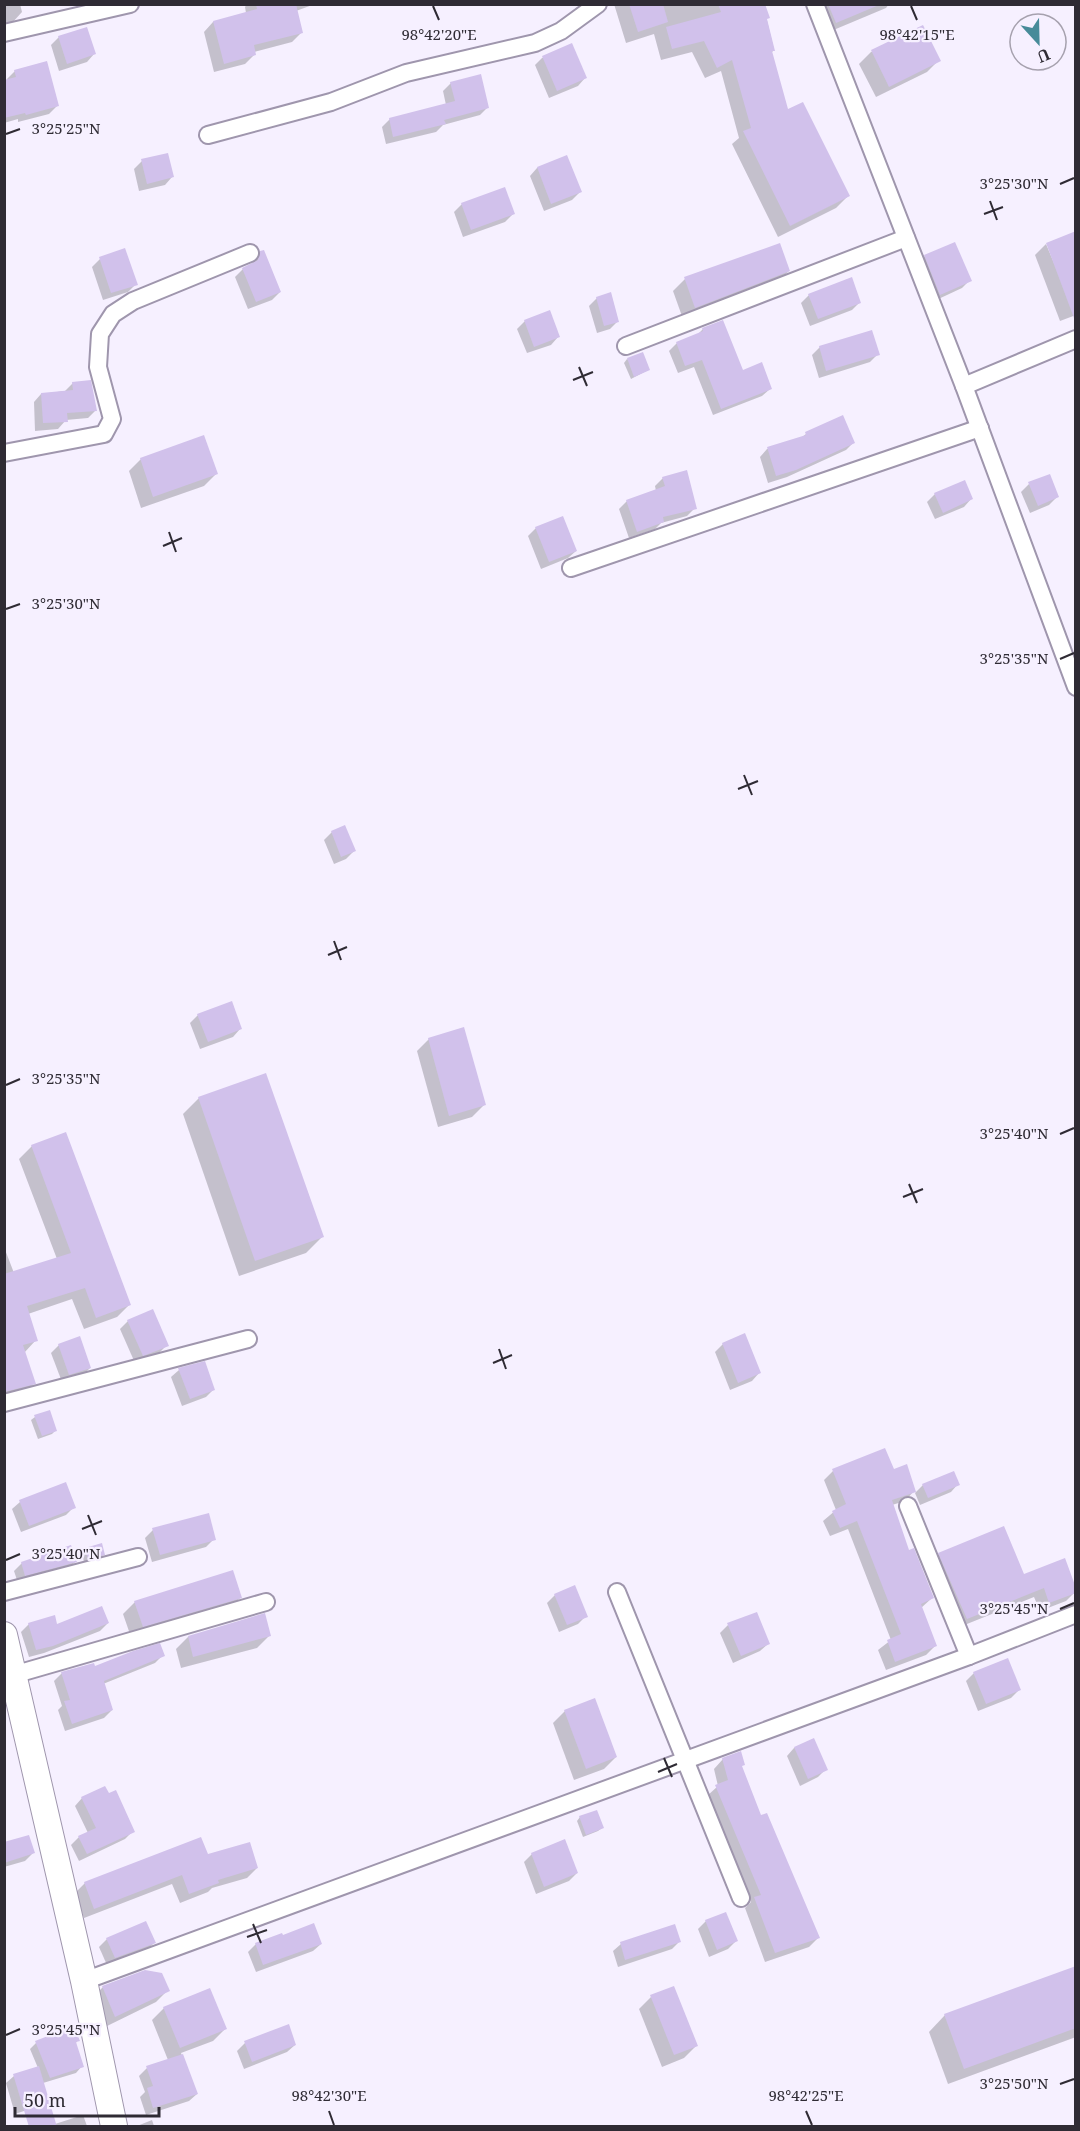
<svg xmlns="http://www.w3.org/2000/svg" width="1080" height="2131" font-family="'Noto Serif',serif">
<style>
.shadow{fill:#0003}
.building{fill:#d1c1eb}
.lines{fill:none;stroke-linecap:round;stroke-linejoin:round}
.minor-casing{stroke:#9f96ad;stroke-width:20}
.primary-casing{stroke:#9f96ad;stroke-width:28}
.minor{stroke:#fff;stroke-width:16}
.primary{stroke:#fff;stroke-width:26}
.ticks{fill:none;stroke:#2f2b34;stroke-width:2}
.ticks-label{font-size:15px;text-anchor:middle;fill:#2f2b34;stroke:#f6f0ff;stroke-width:4.5;stroke-linejoin:round;paint-order:stroke}
</style>
<rect width="100%" height="100%" fill="#f6f0ff"/>
<g class="shadow">
<polygon points="4,4 20,4 22,12 12,23 4,25"/>
<polygon points="247,4 315,4 296,11 302,32 292,42 254,52 254,55 245,64 214,72 204,32 213,22 246,13 245,7"/>
<polygon points="614,4 763,4 774,50 771,53 787,111 848,196 836,208 778,237 732,144 739,138 721,71 705,78 692,52 661,60 654,34 626,43"/>
<polygon points="811,4 889,4 886,8 824,34"/>
<polygon points="922,27 939,60 927,72 876,97 859,64 871,52"/>
<polygon points="59,37 94,54 87,62 59,71 51,45"/>
<polygon points="571,45 585,78 578,86 549,98 535,65 542,58"/>
<polygon points="15,71 57,106 49,114 18,122 18,119 4,123 4,82 8,81 7,79"/>
<polygon points="451,83 488,107 480,115 443,125 436,132 386,144 382,127 390,119 446,105 443,91"/>
<polygon points="566,157 580,192 572,200 544,211 530,176 537,168"/>
<polygon points="142,161 172,177 165,185 139,191 134,169"/>
<polygon points="462,204 513,214 505,222 463,237 454,212"/>
<polygon points="1046,244 1076,315 1060,321 1035,255"/>
<polygon points="261,252 280,292 272,300 248,309 235,277 243,269 252,265 253,261"/>
<polygon points="925,256 970,280 962,288 932,302 917,264"/>
<polygon points="100,259 136,284 128,292 103,300 92,267"/>
<polygon points="789,271 776,283 683,319 673,291 685,279"/>
<polygon points="809,295 859,303 852,310 810,326 801,303"/>
<polygon points="597,298 618,321 610,329 597,333 589,306"/>
<polygon points="525,321 558,337 551,345 527,353 517,329"/>
<polygon points="703,329 742,371 770,389 762,396 713,415 694,367 678,373 669,351 677,343 696,336"/>
<polygon points="820,347 878,354 870,362 819,378 812,355"/>
<polygon points="627,359 648,370 631,379 624,363"/>
<polygon points="73,383 95,411 88,418 66,420 58,429 35,431 34,402 41,394 65,391"/>
<polygon points="806,434 853,443 846,450 787,477 768,483 760,457 767,449 801,438"/>
<polygon points="141,459 216,474 204,486 141,508 129,471"/>
<polygon points="663,478 695,508 687,516 661,523 655,529 629,538 619,509 627,501 656,491 655,486"/>
<polygon points="1029,484 1057,497 1049,505 1030,513 1021,492"/>
<polygon points="935,494 971,499 964,507 935,519 927,502"/>
<polygon points="536,528 576,551 568,558 541,569 528,536"/>
<polygon points="332,832 354,851 346,859 334,864 324,840"/>
<polygon points="198,1015 240,1029 233,1037 200,1049 190,1023"/>
<polygon points="429,1039 484,1105 472,1117 438,1127 417,1051"/>
<polygon points="199,1098 322,1237 306,1253 239,1276 183,1114"/>
<polygon points="32,1146 130,1304 117,1317 84,1329 72,1299 28,1314 36,1340 24,1353 34,1383 22,1396 4,1400 4,1247 14,1273 57,1259 19,1159"/>
<polygon points="128,1321 167,1345 159,1353 135,1363 120,1329"/>
<polygon points="723,1344 759,1373 752,1381 730,1390 715,1352"/>
<polygon points="59,1345 90,1368 82,1376 62,1382 51,1353"/>
<polygon points="179,1370 214,1389 206,1397 182,1406 171,1377"/>
<polygon points="35,1417 56,1430 52,1434 38,1439 31,1420"/>
<polygon points="833,1471 893,1471 914,1491 905,1501 892,1505 908,1552 932,1598 921,1608 935,1646 926,1655 886,1670 878,1650 891,1640 848,1529 830,1536 823,1521 836,1510 824,1480"/>
<polygon points="958,1484 951,1492 920,1505 915,1493 923,1485"/>
<polygon points="20,1502 74,1507 66,1515 21,1532 12,1509"/>
<polygon points="153,1530 214,1539 206,1547 152,1562 145,1538"/>
<polygon points="86,1550 104,1554 100,1558 84,1562 82,1553"/>
<polygon points="939,1554 1023,1576 1075,1592 1066,1601 1040,1611 1034,1597 957,1628 929,1564"/>
<polygon points="75,1562 67,1570 18,1583 14,1571 22,1563"/>
<polygon points="555,1595 586,1616 578,1624 559,1632 547,1603"/>
<polygon points="241,1597 229,1609 131,1637 123,1614 135,1602"/>
<polygon points="108,1623 100,1631 44,1653 29,1657 21,1632 29,1624 56,1626"/>
<polygon points="728,1625 768,1644 760,1651 733,1663 720,1633"/>
<polygon points="269,1636 257,1648 181,1668 176,1649 188,1637"/>
<polygon points="163,1655 155,1663 103,1684 112,1710 104,1718 65,1731 58,1710 62,1706 54,1681 62,1673"/>
<polygon points="974,1673 1019,1690 1011,1698 978,1711 966,1681"/>
<polygon points="565,1711 616,1757 604,1769 574,1780 553,1723"/>
<polygon points="813,1740 826,1769 818,1777 800,1786 787,1756 794,1748"/>
<polygon points="723,1759 741,1767 760,1817 819,1937 809,1947 765,1962 745,1908 751,1902 707,1796 718,1786 714,1769"/>
<polygon points="82,1798 133,1831 125,1839 79,1861 71,1845 79,1837 88,1833 75,1806"/>
<polygon points="580,1817 602,1828 598,1831 583,1837 577,1821"/>
<polygon points="4,1844 33,1853 25,1861 4,1867"/>
<polygon points="532,1854 577,1873 569,1881 536,1894 524,1862"/>
<polygon points="207,1856 257,1868 247,1878 212,1888 208,1892 180,1903 172,1884 84,1918 75,1893 85,1883"/>
<polygon points="706,1921 736,1941 728,1949 709,1957 698,1929"/>
<polygon points="107,1939 154,1943 146,1951 107,1965 99,1947"/>
<polygon points="679,1942 672,1949 618,1967 613,1951 621,1944"/>
<polygon points="256,1944 321,1944 313,1951 256,1972 248,1952"/>
<polygon points="1076,1968 1076,2037 948,2084 929,2032 945,2015"/>
<polygon points="103,1987 168,1990 156,2002 103,2028 91,1999"/>
<polygon points="651,1997 696,2046 684,2058 662,2067 639,2009"/>
<polygon points="164,2008 225,2029 213,2041 181,2053 197,2094 189,2101 146,2115 140,2097 145,2092 139,2076 147,2068 168,2060 152,2020"/>
<polygon points="78,2040 75,2044 82,2066 76,2073 43,2083 55,2124 83,2115 87,2126 33,2126 27,2110 15,2114 6,2083 14,2076 38,2068 30,2049 36,2043"/>
<polygon points="245,2043 295,2045 287,2052 244,2069 237,2051"/>
<polygon points="152,2120 154,2126 137,2126"/>
</g>
<g class="building">
<polygon points="256,4 296,4 303,33 254,45 256,55 224,64 213,21 257,9"/>
<polygon points="629,4 663,4 668,22 638,32"/>
<polygon points="718,4 765,4 770,18 767,19 775,51 772,51 788,109 803,102 850,196 790,226 743,131 751,128 732,60 717,68 704,41 672,49 666,27 721,12"/>
<polygon points="828,4 879,5 836,23"/>
<polygon points="923,25 941,61 889,87 871,50"/>
<polygon points="87,27 96,54 67,64 58,36"/>
<polygon points="572,43 587,78 557,91 542,56"/>
<polygon points="47,61 59,106 26,115 25,113 4,118 4,80 16,77 14,70"/>
<polygon points="481,74 489,108 444,120 446,124 393,137 389,118 455,101 450,82"/>
<polygon points="168,153 174,177 147,184 141,159"/>
<polygon points="567,155 582,192 551,204 537,167"/>
<polygon points="505,187 515,214 471,230 461,203"/>
<polygon points="1076,231 1076,318 1074,318 1046,243"/>
<polygon points="955,242 972,281 940,295 924,255"/>
<polygon points="780,243 790,271 695,308 684,277"/>
<polygon points="125,248 138,285 111,293 99,257"/>
<polygon points="264,250 281,292 256,302 242,268 258,260 260,251"/>
<polygon points="852,277 861,303 818,319 808,294"/>
<polygon points="611,292 619,322 604,326 596,297"/>
<polygon points="550,310 560,337 534,347 524,320"/>
<polygon points="723,320 743,370 762,362 772,389 721,409 702,360 685,366 676,342 703,331 702,328"/>
<polygon points="872,330 880,355 826,371 819,346"/>
<polygon points="643,352 650,370 634,377 627,358"/>
<polygon points="91,380 97,411 67,413 68,422 43,423 41,393 73,390 72,382"/>
<polygon points="843,415 855,443 796,470 776,476 767,447 806,435 805,432"/>
<polygon points="204,435 218,474 153,497 140,458"/>
<polygon points="687,470 697,509 663,517 664,522 637,532 626,500 665,486 662,477"/>
<polygon points="1050,474 1059,497 1038,506 1028,482"/>
<polygon points="965,480 973,499 943,513 934,493"/>
<polygon points="563,516 577,551 549,562 535,527"/>
<polygon points="345,825 356,851 341,857 331,831"/>
<polygon points="232,1001 242,1029 208,1042 197,1014"/>
<polygon points="464,1027 486,1105 449,1116 428,1038"/>
<polygon points="266,1073 324,1237 255,1261 198,1097"/>
<polygon points="66,1132 131,1305 96,1318 85,1288 27,1306 38,1341 23,1345 36,1384 4,1392 4,1274 71,1253 31,1145"/>
<polygon points="153,1309 169,1346 143,1356 127,1320"/>
<polygon points="745,1333 761,1373 738,1383 722,1343"/>
<polygon points="80,1336 91,1368 69,1375 58,1344"/>
<polygon points="205,1361 215,1390 190,1399 178,1368"/>
<polygon points="50,1410 57,1431 42,1436 34,1415"/>
<polygon points="885,1448 894,1469 907,1464 916,1492 892,1500 909,1550 914,1548 934,1598 921,1604 937,1646 895,1662 887,1640 901,1634 857,1521 840,1528 832,1511 846,1504 832,1469"/>
<polygon points="954,1471 960,1485 928,1498 922,1484"/>
<polygon points="66,1482 76,1508 29,1526 19,1500"/>
<polygon points="209,1513 216,1540 160,1555 152,1528"/>
<polygon points="1004,1526 1024,1574 1065,1558 1076,1588 1076,1593 1049,1603 1044,1588 967,1619 938,1553"/>
<polygon points="102,1543 105,1555 88,1559 85,1548"/>
<polygon points="71,1545 77,1562 25,1576 21,1562"/>
<polygon points="233,1570 242,1598 143,1627 134,1601"/>
<polygon points="575,1585 588,1617 567,1625 554,1594"/>
<polygon points="102,1606 109,1623 53,1646 36,1650 28,1623 55,1615 57,1624"/>
<polygon points="757,1612 770,1644 741,1656 727,1623"/>
<polygon points="265,1613 271,1636 193,1657 188,1636"/>
<polygon points="160,1643 165,1656 104,1681 113,1710 72,1724 64,1701 70,1700 61,1672 94,1663 95,1666 133,1651"/>
<polygon points="1008,1658 1021,1690 986,1704 973,1672"/>
<polygon points="595,1698 617,1757 586,1769 564,1710"/>
<polygon points="814,1738 828,1770 808,1779 794,1747"/>
<polygon points="741,1751 745,1765 742,1766 761,1815 767,1813 820,1938 775,1953 754,1897 761,1895 715,1785 728,1780 722,1758"/>
<polygon points="105,1786 109,1793 116,1790 135,1832 87,1854 78,1836 96,1828 81,1797"/>
<polygon points="597,1810 604,1828 586,1835 579,1816"/>
<polygon points="29,1835 35,1853 4,1863 4,1842"/>
<polygon points="201,1837 208,1854 250,1842 258,1868 218,1880 219,1883 189,1894 182,1875 94,1909 84,1882"/>
<polygon points="565,1839 578,1873 544,1887 531,1853"/>
<polygon points="726,1912 738,1941 717,1950 705,1920"/>
<polygon points="146,1921 156,1943 115,1958 106,1938"/>
<polygon points="314,1923 322,1944 263,1965 255,1943 282,1933 283,1935"/>
<polygon points="675,1924 681,1942 625,1960 620,1942"/>
<polygon points="1076,1966 1076,2028 964,2069 944,2014"/>
<polygon points="145,1970 162,1973 170,1991 115,2017 102,1986"/>
<polygon points="674,1986 698,2046 674,2055 650,1995"/>
<polygon points="210,1988 227,2029 180,2048 163,2007"/>
<polygon points="289,2024 296,2045 252,2062 244,2041"/>
<polygon points="74,2026 80,2041 76,2042 84,2067 50,2078 35,2041"/>
<polygon points="183,2054 198,2094 153,2108 147,2088 153,2086 146,2066"/>
<polygon points="39,2066 57,2127 29,2127 13,2074"/>
</g>
<g class="lines">
<defs>
<g id="minor">
<polyline points="815,4 964,386 1076,687"/>
<polyline points="4,33 130,4"/>
<polyline points="208,135 331,102 406,73 535,43 561,31 598,4"/>
<polyline points="626,346 906,238"/>
<polyline points="964,386 1076,339"/>
<polyline points="4,453 104,434 112,419 98,367 100,334 113,314 133,301 250,253"/>
<polyline points="571,568 980,428"/>
<polyline points="4,1403 248,1339"/>
<polyline points="908,1506 969,1656"/>
<polyline points="4,1592 138,1557"/>
<polyline points="617,1592 741,1898"/>
<polyline points="13,1675 266,1602"/>
<polyline points="84,1981 969,1656 1076,1614"/>
</g>
<polyline id="primary" points="4,1635 84,1981 114,2126"/>
</defs>
<use href="#minor" class="minor-casing"/>
<use href="#primary" class="primary-casing"/>
<use href="#minor" class="minor"/>
<use href="#primary" class="primary"/>
</g>
<path class="ticks" d="M433 6 439 20M911 6 917 20M6 134 20 129M1060 184 1074 178M990 201 997 220M984 214 1003 207M579 367 587 386M573 380 593 372M169 532 176 552M163 546 182 538M6 609 20 604M1060 659 1074 653M744 775 752 795M738 789 758 781M334 941 341 960M328 955 347 947M6 1085 20 1079M1060 1134 1074 1128M909 1184 917 1203M903 1197 923 1189M499 1349 506 1369M493 1363 512 1355M88 1515 96 1535M82 1529 102 1521M6 1560 20 1554M1060 1609 1074 1603M664 1758 672 1777M658 1772 677 1764M253 1924 261 1943M247 1937 267 1930M6 2035 20 2029M1060 2084 1074 2079M329 2111 334 2125M806 2111 812 2125"/>
<g class="ticks-label">
<text x="439" y="40">98°42'20"E</text>
<text x="917" y="40">98°42'15"E</text>
<text x="66" y="134">3°25'25"N</text>
<text x="1014" y="189">3°25'30"N</text>
<text x="66" y="609">3°25'30"N</text>
<text x="1014" y="664">3°25'35"N</text>
<text x="66" y="1084">3°25'35"N</text>
<text x="1014" y="1139">3°25'40"N</text>
<text x="66" y="1559">3°25'40"N</text>
<text x="1014" y="1614">3°25'45"N</text>
<text x="66" y="2035">3°25'45"N</text>
<text x="1014" y="2089">3°25'50"N</text>
<text x="329" y="2101">98°42'30"E</text>
<text x="806" y="2101">98°42'25"E</text>
</g>
<rect width="1080" height="2131" fill="none" stroke="#2f2b34" stroke-width="12"/>
<g transform="translate(1038 42) rotate(158)"><circle r="28" fill="#f6f0ff" stroke="#a6a1ae" stroke-width="1.5"/>
<path d="M0-4.5L10 22L0 15L-10 22Z" fill="#478b99"/>
<text y="-9" font-size="16" font-weight="bold" text-anchor="middle" fill="#2f2b34">U</text>
</g>
<path d="M15 2107v9h144v-9" fill="none" stroke="#2f2b34" stroke-width="3"/>
<text x="24" y="2107" font-size="18" fill="#2f2b34" stroke="#f6f0ff" stroke-width="4.5" paint-order="stroke">50 m</text>
</svg>
